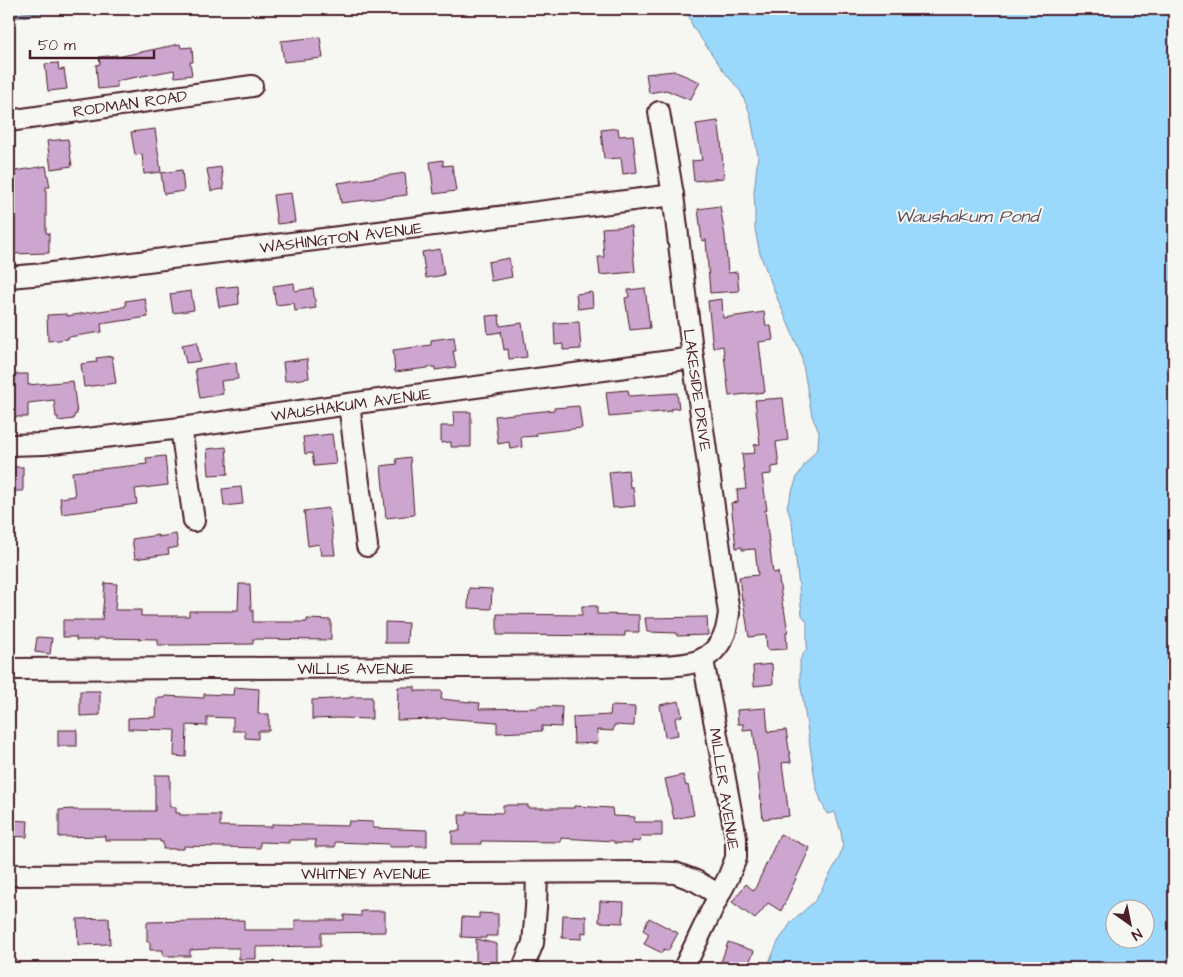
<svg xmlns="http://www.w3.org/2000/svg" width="1183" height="977" font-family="'Architects Daughter',sans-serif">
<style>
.water{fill:#9bd9fc;stroke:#7b8fa8;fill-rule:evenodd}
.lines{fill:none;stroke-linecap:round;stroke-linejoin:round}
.stream{stroke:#7b8fa8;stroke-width:5}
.building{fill:#cca6ce;stroke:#4a1f2b}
.street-casing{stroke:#4a1f2b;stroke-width:24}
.street{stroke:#f6f6f2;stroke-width:20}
.labels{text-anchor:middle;stroke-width:4;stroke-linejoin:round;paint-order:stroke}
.street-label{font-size:16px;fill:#4a1f2b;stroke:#f6f6f2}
.water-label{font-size:18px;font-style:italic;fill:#5e4e5f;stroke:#f6f6f2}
</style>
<rect width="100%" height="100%" fill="#f6f6f2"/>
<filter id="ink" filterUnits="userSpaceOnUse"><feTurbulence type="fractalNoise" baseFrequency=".02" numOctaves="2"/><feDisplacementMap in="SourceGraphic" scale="10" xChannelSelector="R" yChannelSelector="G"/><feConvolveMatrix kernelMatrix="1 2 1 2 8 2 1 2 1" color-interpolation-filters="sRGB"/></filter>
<g filter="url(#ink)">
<path class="water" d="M686 9H1174V968H767L769 962 778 942 792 921 815 901 839 858 843 845 841 832 835 812 827 814 821 801 816 786 800 680V660L807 648V622L802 615 792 523 787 506 797 477 805 464 818 448 819 432 812 416 801 354 778 300 760 254 755 229V210L754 193 758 156 750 113 741 92 723 70 693 27ZM1116 910H1146V940H1116Z"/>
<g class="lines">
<polyline class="stream" points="9,17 61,9"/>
</g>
<g class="building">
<polygon points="320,37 323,58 284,62 281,41"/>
<polygon points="180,44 181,48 192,47 193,62 190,62 192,75 175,77 174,70 116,81 117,87 98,89 96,65 100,64 99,57 117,55 117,57"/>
<polygon points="58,63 59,70 64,69 67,89 48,91 45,64"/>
<polygon points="674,71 700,82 690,100 666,90 649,93 646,74"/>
<polygon points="718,121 721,141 724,178 694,181 692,161 702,160 696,124"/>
<polygon points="618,128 619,136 633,135 637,172 623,174 621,158 604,159 601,130"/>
<polygon points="155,129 161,172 144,174 142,154 135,155 131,132"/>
<polygon points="68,139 72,166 51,169 47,141"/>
<polygon points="443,160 443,166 452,165 456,191 434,194 430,162"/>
<polygon points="46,166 50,187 46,187 46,233 49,233 49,253 9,254 9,172"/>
<polygon points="221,167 224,189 211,191 207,169"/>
<polygon points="182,170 184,191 164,194 161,173"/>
<polygon points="405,173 407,195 341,203 338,183"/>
<polygon points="291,193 295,222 277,224 273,195"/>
<polygon points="720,206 725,236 728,273 737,272 739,291 710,293 706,240 702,241 698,209"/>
<polygon points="631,226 635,272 600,275 598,257 604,257 602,228"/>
<polygon points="440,249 444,275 426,278 422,252"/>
<polygon points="509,258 512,277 491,281 488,262"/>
<polygon points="294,283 295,291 313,288 316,308 295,311 294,303 276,305 273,286"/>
<polygon points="238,286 239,304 219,307 216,288"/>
<polygon points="645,288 650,328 630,330 625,298 629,297 628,290"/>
<polygon points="191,291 194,310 173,313 170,294"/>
<polygon points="592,292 593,307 578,309 576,294"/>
<polygon points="145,298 148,317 101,324 102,332 68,337 68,339 48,341 47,315 67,314 67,316 119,308 126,306 125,301"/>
<polygon points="722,299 723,318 764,312 766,326 771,326 773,340 759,342 765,392 729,396 723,346 713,348 708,301"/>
<polygon points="499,315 500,326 522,323 527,357 509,359 508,349 504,350 501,331 501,332 488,334 486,316"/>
<polygon points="579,322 581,349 563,350 563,344 555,345 554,323"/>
<polygon points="454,337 456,351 453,351 456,367 435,370 435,367 395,372 393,350 431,345 431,340"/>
<polygon points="197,342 200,361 186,363 182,345"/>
<polygon points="112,356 116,383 84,387 81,364 97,362 96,358"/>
<polygon points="307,359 309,378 285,381 283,362"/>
<polygon points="236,362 238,379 221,381 223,394 200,398 195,369"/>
<polygon points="9,374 28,374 28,385 73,381 77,414 74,415 74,419 58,421 58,417 56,417 54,400 28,403 28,417 9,417"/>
<polygon points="628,390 629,396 677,393 679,408 671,409 671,411 609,417 606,392"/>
<polygon points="783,398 788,440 776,442 779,466 771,467 771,474 762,475 767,510 765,510 773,573 778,572 783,608 784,608 788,632 786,632 787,649 767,650 766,635 749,637 743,600 742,600 739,577 758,575 755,549 742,550 742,547 736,548 731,503 738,502 737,490 746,489 742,454 755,453 754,445 760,444 755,400"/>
<polygon points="579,406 582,428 536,433 537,436 521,437 522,447 510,449 509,442 498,444 495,416 554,410 554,408"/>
<polygon points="453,412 471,412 471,447 451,447 451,442 441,443 441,426 454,426"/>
<polygon points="332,434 336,464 314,466 312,453 305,454 303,437"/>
<polygon points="226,447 228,474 209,475 207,449"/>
<polygon points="165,456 168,485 135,489 137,504 62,514 60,498 75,496 72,472 147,464 146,458"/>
<polygon points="410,457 414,515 386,518 381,466 397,464 396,459"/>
<rect x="9" y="467" width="14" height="24"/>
<polygon points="628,470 630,487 633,487 635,506 613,508 609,472"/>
<polygon points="241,487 243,504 224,506 222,489"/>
<polygon points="329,508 335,555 321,555 319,544 308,546 304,511"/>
<polygon points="176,534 178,547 168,549 169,554 135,559 132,539 158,535 158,537"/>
<polygon points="105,583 117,584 115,610 141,610 141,616 189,616 189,611 233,611 233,610 238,610 239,584 250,584 251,610 253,610 253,622 307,622 307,619 331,620 331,640 253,639 253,644 178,645 158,645 158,639 98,638 98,640 76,640 76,637 63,637 63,620 102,620"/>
<polygon points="469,588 492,589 491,609 468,608"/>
<polygon points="582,606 597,606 597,614 639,615 639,632 625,632 625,636 497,635 497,614 582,615"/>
<polygon points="707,617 708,635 677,636 677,633 647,632 645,618"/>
<polygon points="385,622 408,623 407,643 385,643"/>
<polygon points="37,637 52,638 50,654 35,652"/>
<polygon points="772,664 773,684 754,686 753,666"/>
<polygon points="234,687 259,689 258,714 269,714 269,731 258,731 258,739 245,738 245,731 233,731 233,718 207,717 207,726 187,725 186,757 174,756 175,730 128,729 128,718 156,717 157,698 165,698 165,696 204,698 204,694 233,695"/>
<polygon points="398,687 415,687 415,691 442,691 441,699 480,703 479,709 538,708 538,706 562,707 561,727 542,726 542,731 497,733 497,722 441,718 441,719 397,720"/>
<polygon points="80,691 100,691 100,715 80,716"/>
<polygon points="350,697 372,697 372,719 340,718 312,719 312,700 350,698"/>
<polygon points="679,701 682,716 675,718 678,735 665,737 660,705"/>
<polygon points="611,706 635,707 634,726 614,725 613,731 597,730 598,743 574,744 573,717 610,715"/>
<polygon points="766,708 768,732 786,730 791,762 782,763 789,816 763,819 758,774 759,773 753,729 743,730 743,724 738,724 737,710"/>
<rect x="58" y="730" width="19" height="16"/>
<polygon points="155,775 170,775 170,807 176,807 176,813 180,813 180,815 220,815 220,826 272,827 272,824 348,826 349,821 373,822 373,828 427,830 427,846 410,846 410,847 389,847 389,844 335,842 335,847 315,847 316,840 289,840 289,843 260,842 260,848 184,846 184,849 163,849 163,842 160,842 160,840 105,840 105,836 59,837 59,810 73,809 73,810 112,810 112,811 155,811"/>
<polygon points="683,775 686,786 688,785 694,815 674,819 665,779"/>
<polygon points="503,805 528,805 528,808 574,808 574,806 612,808 613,816 635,817 634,822 662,822 662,836 641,836 640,842 632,841 632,844 614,843 614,841 561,838 561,842 481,841 481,844 452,844 452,831 460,831 459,815 467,815 467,812 503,813"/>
<polygon points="9,820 28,821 27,837 9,836"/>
<polygon points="780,834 810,848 781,911 768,903 755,919 732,902 746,884 754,891"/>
<polygon points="600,901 624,902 623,923 599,922"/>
<polygon points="361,911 385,911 385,932 321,933 321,946 256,947 256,959 239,959 239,948 209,948 209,949 190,950 190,956 163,956 163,950 150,950 150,942 147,942 147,922 244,920 244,930 295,930 295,920 344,920 344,915 361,916"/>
<polygon points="479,913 498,914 498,936 486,936 486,938 461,937 462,917 479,918"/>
<polygon points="563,915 586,916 586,933 582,932 582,939 562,938"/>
<polygon points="109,918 110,944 78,945 77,919"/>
<polygon points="649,918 678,933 668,951 664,949 662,953 644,944 649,934 643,930"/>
<polygon points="476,939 497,944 497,962 476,962"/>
<polygon points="728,942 754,951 747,968 719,968"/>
</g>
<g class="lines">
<defs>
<g id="street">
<polyline points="9,121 252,86"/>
<polyline points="9,277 44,274 673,195"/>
<polyline points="349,404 367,546"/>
<polyline points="181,428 194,521"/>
<polyline points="9,445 44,444 181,428 349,404 693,358"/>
<path d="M9 669 658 666C687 665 712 665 725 633 727 627 728 620 729 613L693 358 673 195 659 112"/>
<polyline points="9,875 650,872 675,873 696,881 719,895"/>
<polyline points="523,968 533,943 536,908 537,873"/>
<polyline points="684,968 719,895 728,878 736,858 736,838 703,660"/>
</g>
</defs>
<use href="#street" class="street-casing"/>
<use href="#street" class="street"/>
</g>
</g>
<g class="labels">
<g class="street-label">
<text transform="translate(130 103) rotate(-8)" y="6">RODMAN ROAD</text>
<text transform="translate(341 237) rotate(-7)" y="6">WASHINGTON AVENUE</text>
<text transform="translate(698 390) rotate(82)" y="6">LAKESIDE DRIVE</text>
<text transform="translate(351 404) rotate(-8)" y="6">WAUSHAKUM AVENUE</text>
<text x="356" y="674">WILLIS AVENUE</text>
<text transform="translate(725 789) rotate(81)" y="6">MILLER AVENUE</text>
<text x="366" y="879">WHITNEY AVENUE</text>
</g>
<g class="water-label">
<text x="967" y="222">Waushakum Pond</text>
</g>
</g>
<rect width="1183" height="977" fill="none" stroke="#f6f6f2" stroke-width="30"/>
<rect x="15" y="15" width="1153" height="947" fill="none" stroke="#4a1f2b" stroke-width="2" filter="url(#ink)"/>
<g transform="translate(1130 924) rotate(147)"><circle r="24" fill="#f6f6f2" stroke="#b1a0a2"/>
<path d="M0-4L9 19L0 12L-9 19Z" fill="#4a1f2b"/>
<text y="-8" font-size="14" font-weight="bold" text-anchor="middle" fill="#4a1f2b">N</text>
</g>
<path d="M30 50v8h124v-8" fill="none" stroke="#4a1f2b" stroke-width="2.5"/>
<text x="38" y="50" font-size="15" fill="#4a1f2b" stroke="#f6f6f2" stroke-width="4" paint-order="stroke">50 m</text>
</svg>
